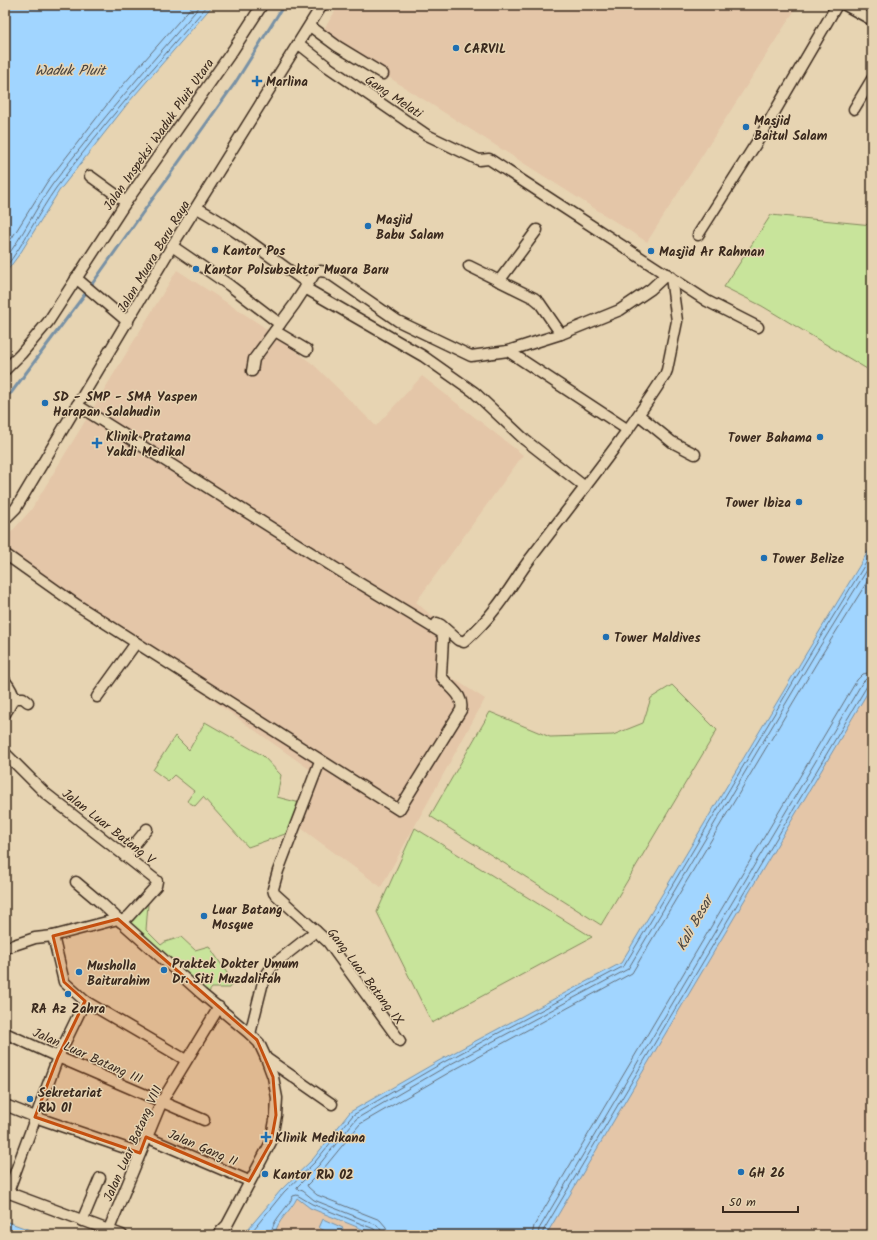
<svg xmlns="http://www.w3.org/2000/svg" width="877" height="1240" font-family="Kalam,sans-serif">
<style>
.built{fill:#e4c6a8}
.green{fill:#c8e49b;stroke:#82875c}
.water{fill:#a1d5ff;stroke:#7891a5}
.lines{fill:none;stroke-linecap:round;stroke-linejoin:round}
.shore{stroke:#646e78;stroke-width:1}
.stream{stroke:#7891a5;stroke-width:3}
.minor-casing{stroke:#3b2a1e;stroke-width:13}
.minor{stroke:#e7d4b2;stroke-width:10}
.marked{fill:#c55010;fill-opacity:0.2;stroke:#c55010;stroke-width:3;stroke-linejoin:round}
.poi-dot{fill:#1f6fb2;stroke:#e7d4b2;stroke-width:1.5}
.labels{text-anchor:middle;stroke-width:3;stroke-linejoin:round;paint-order:stroke}
.poi-label{font-size:13px;font-weight:bold;fill:#3b2a1e;stroke:#e7d4b2;text-anchor:start}
.street-label{font-size:13px;fill:#3b2a1e;stroke:#e7d4b2}
.water-label{font-size:14px;font-style:italic;fill:#4a4440;stroke:#e7d4b2}
</style>
<rect width="100%" height="100%" fill="#e7d4b2"/>
<filter id="ink" filterUnits="userSpaceOnUse"><feTurbulence type="fractalNoise" baseFrequency=".025" numOctaves="2"/><feDisplacementMap in="SourceGraphic" scale="8" xChannelSelector="R" yChannelSelector="G"/><feConvolveMatrix kernelMatrix="1 2 1 2 8 2 1 2 1" color-interpolation-filters="sRGB"/></filter>
<g filter="url(#ink)">
<g class="built">
<polygon points="339,5 798,5 647,242 321,34"/>
<polygon points="177,270 261,325 314,365 376,426 422,376 523,455 416,602 451,633 443,672 485,699 381,887 298,826 319,776 5,553 5,539 31,510"/>
<polygon points="872,685 872,1235 546,1235"/>
<polygon points="297,1198 310,1208 377,1235 275,1235 275,1228 294,1205"/>
</g>
<g class="green">
<polygon points="771,215 872,225 872,372 762,306 724,287"/>
<polygon points="672,685 717,730 601,925 430,816 490,712 550,737 613,735 643,723 651,698"/>
<polygon points="205,722 262,755 281,775 277,797 300,803 288,833 248,847 203,797 195,806 187,801 194,791 174,775 168,781 153,770 175,736 189,750"/>
<polygon points="415,828 592,937 432,1023 377,912"/>
<polygon points="148,904 146,930 161,945 165,942 181,937 195,950 209,946 233,982 229,988 212,988 208,993 127,926"/>
</g>
<g class="water">
<polygon points="5,5 213,5 128,103 59,191 21,252 7,271 5,272"/>
<path d="M872 545V685L546 1235H377L310 1208 297 1198C291 1211 276 1221 275 1235H243L281 1190 313 1159 350 1112 442 1059 621 963 807 652Z"/>
<polygon points="323,1219 343,1228 340,1235 334,1235 319,1228"/>
<polygon points="5,1221 44,1235 5,1235"/>
</g>
<g class="lines">
<g class="shore">
<polyline points="5,249 47,182 116,93 193,5"/>
<path d="M5 259C23 236 35 209 52 185 99 122 150 64 201 5"/>
<path d="M5 268C25 243 38 213 56 188 103 124 156 65 208 5"/>
<polyline points="249,1235 284,1192 315,1162 353,1115 444,1062 624,966 810,654 872,553"/>
<path d="M271 1235C271 1220 287 1210 293 1196L297 1195 312 1204 374 1229 376 1232 377 1235"/>
<polyline points="382,1235 381,1230 377,1225 314,1200 303,1191 297,1189 297,1187 319,1165 356,1119 447,1066 628,969 814,656 872,562"/>
<polyline points="388,1235 386,1227 380,1220 317,1195 308,1187 307,1185 324,1168 360,1124 450,1072 632,973 819,659 872,574"/>
<polyline points="532,1235 534,1226 857,680 863,674 872,672"/>
<polyline points="538,1235 539,1229 862,683 866,679 872,678"/>
<polyline points="543,1235 543,1231 867,686 872,683"/>
</g>
<g class="stream">
<polyline points="92,284 235,83 284,5"/>
<polyline points="5,396 11,393 85,294"/>
</g>
<defs>
<g id="minor">
<polyline points="845,5 872,20"/>
<polyline points="310,26 337,46 383,74"/>
<polyline points="299,44 328,67 427,135 479,160 489,159 707,301 758,327"/>
<polyline points="854,109 872,79"/>
<polyline points="90,176 126,202"/>
<path d="M197 208C236 229 271 258 307 283"/>
<polyline points="698,235 757,142 837,5"/>
<polyline points="172,246 229,285 280,324"/>
<polyline points="469,266 534,298 539,302 561,334"/>
<polyline points="76,278 128,322"/>
<polyline points="499,281 537,230"/>
<polyline points="305,288 423,356 474,392 525,440 585,487"/>
<polyline points="275,331 307,350"/>
<polyline points="508,351 628,430"/>
<polyline points="5,370 21,354 48,322 126,202 233,50 262,5"/>
<polyline points="252,371 254,359 294,305 315,273 320,271 327,272 398,321 471,356 508,351 542,340 561,334 620,310 651,289 667,274"/>
<polyline points="639,415 672,442 695,454"/>
<polyline points="5,519 16,508 172,246 322,5"/>
<path d="M5 554 77 605 399 810 461 710C464 694 450 689 441 676L443 638 442 633 351 578 77 405"/>
<path d="M437 623 441 625 458 640 464 642C475 632 486 621 495 609 508 593 518 575 530 559 576 498 624 439 665 375L667 370 677 321 671 277"/>
<path d="M5 681C17 697 15 697 5 714"/>
<polyline points="97,697 136,643"/>
<polyline points="13,698 23,698 28,702"/>
<polyline points="5,753 45,793 157,881 156,886 129,916 121,922"/>
<polyline points="320,761 278,871 273,889 274,893 328,942 400,1041"/>
<polyline points="125,856 147,829"/>
<polyline points="76,882 101,903 118,919"/>
<polyline points="53,936 64,982 85,1001 186,1060"/>
<polyline points="5,948 35,938 53,936 118,919 202,994 250,1034 259,1043 266,1058 273,1077 277,1098 276,1115 271,1142 227,1225 217,1235"/>
<polyline points="85,1001 58,1057 8,1192 12,1194 122,1235"/>
<polyline points="5,1033 58,1057 204,1120"/>
<polyline points="250,1034 264,978 274,964 316,931"/>
<polyline points="266,1058 332,1104"/>
<polyline points="5,1105 35,1117 140,1153"/>
<polyline points="146,1137 249,1181"/>
<polyline points="82,1221 100,1178"/>
<polyline points="109,1229 162,1101 219,1007"/>
</g>
</defs>
<use href="#minor" class="minor-casing"/>
<use href="#minor" class="minor"/>
</g>
</g>
<path class="marked" d="M118 919 257 1040 273 1077 276 1115 271 1142 249 1181 146 1137 140 1153 35 1117 58 1057 85 1001 64 982 53 936Z"/>
<g class="poi-dot">
<circle cx="456" cy="48" r="4"/>
<path d="M255 75h4v4h4v4h-4v4h-4v-4h-4v-4h4z"/>
<circle cx="746" cy="127" r="4"/>
<circle cx="368" cy="226" r="4"/>
<circle cx="215" cy="250" r="4"/>
<circle cx="651" cy="251" r="4"/>
<circle cx="196" cy="269" r="4"/>
<circle cx="45" cy="403" r="4"/>
<circle cx="820" cy="437" r="4"/>
<path d="M95 437h4v4h4v4h-4v4h-4v-4h-4v-4h4z"/>
<circle cx="799" cy="502" r="4"/>
<circle cx="764" cy="558" r="4"/>
<circle cx="606" cy="637" r="4"/>
<circle cx="204" cy="916" r="4"/>
<circle cx="164" cy="970" r="4"/>
<circle cx="79" cy="972" r="4"/>
<circle cx="68" cy="994" r="4"/>
<circle cx="30" cy="1099" r="4"/>
<path d="M264 1131h4v4h4v4h-4v4h-4v-4h-4v-4h4z"/>
<circle cx="741" cy="1172" r="4"/>
<circle cx="265" cy="1174" r="4"/>
</g>
<g class="labels">
<g class="poi-label">
<text x="464" y="53">CARVIL</text>
<text x="266" y="86">Marlina</text>
<text x="754" y="125">Masjid<tspan x="754" dy="15">Baitul Salam</tspan></text>
<text x="376" y="224">Masjid<tspan x="376" dy="15">Babu Salam</tspan></text>
<text x="223" y="255">Kantor Pos</text>
<text x="659" y="256">Masjid Ar Rahman</text>
<text x="204" y="274">Kantor Polsubsektor Muara Baru</text>
<text x="53" y="401">SD - SMP - SMA Yaspen<tspan x="53" dy="15">Harapan Salahudin</tspan></text>
<text x="106" y="441">Klinik Pratama<tspan x="106" dy="15">Yakdi Medikal</tspan></text>
<text x="812" y="442" text-anchor="end">Tower Bahama</text>
<text x="791" y="507" text-anchor="end">Tower Ibiza</text>
<text x="772" y="563">Tower Belize</text>
<text x="614" y="642">Tower Maldives</text>
<text x="212" y="914">Luar Batang<tspan x="212" dy="15">Mosque</tspan></text>
<text x="172" y="968">Praktek Dokter Umum<tspan x="172" dy="15">Dr. Siti Muzdalifah</tspan></text>
<text x="87" y="970">Musholla<tspan x="87" dy="15">Baiturahim</tspan></text>
<text x="68" y="1013" text-anchor="middle">RA Az Zahra</text>
<text x="38" y="1097">Sekretariat<tspan x="38" dy="15">RW 01</tspan></text>
<text x="275" y="1142">Klinik Medikana</text>
<text x="749" y="1177">GH 26</text>
<text x="273" y="1179">Kantor RW 02</text>
</g>
<g class="street-label">
<text transform="translate(394 96) rotate(34)" y="5">Gang Melati</text>
<text transform="translate(158 134) rotate(-55)" y="5">Jalan Inspeksi Waduk Pluit Utara</text>
<text transform="translate(153 256) rotate(-59)" y="5">Jalan Muara Baru Raya</text>
<text transform="translate(109 826) rotate(38)" y="5">Jalan Luar Batang V</text>
<text transform="translate(366 976) rotate(53)" y="5">Gang Luar Batang IX</text>
<text transform="translate(88 1055) rotate(24)" y="5">Jalan Luar Batang III</text>
<text transform="translate(132 1143) rotate(-66)" y="5">Jalan Luar Batang VIII</text>
<text transform="translate(203 1147) rotate(23)" y="5">Jalan Gang II</text>
</g>
<g class="water-label">
<text x="70" y="75">Waduk Pluit</text>
<text transform="translate(694 923) rotate(-61)" y="5">Kali Besar</text>
</g>
</g>
<rect width="877" height="1240" fill="none" stroke="#e7d4b2" stroke-width="20"/>
<rect x="10" y="10" width="857" height="1220" fill="none" stroke="#3b2a1e" stroke-width="1.5" filter="url(#ink)"/>
<path d="M723 1206v6h75v-6" fill="none" stroke="#3b2a1e" stroke-width="2"/>
<text x="729" y="1206" font-size="12" fill="#3b2a1e" stroke="#e7d4b2" stroke-width="3" paint-order="stroke">50 m</text>
</svg>
